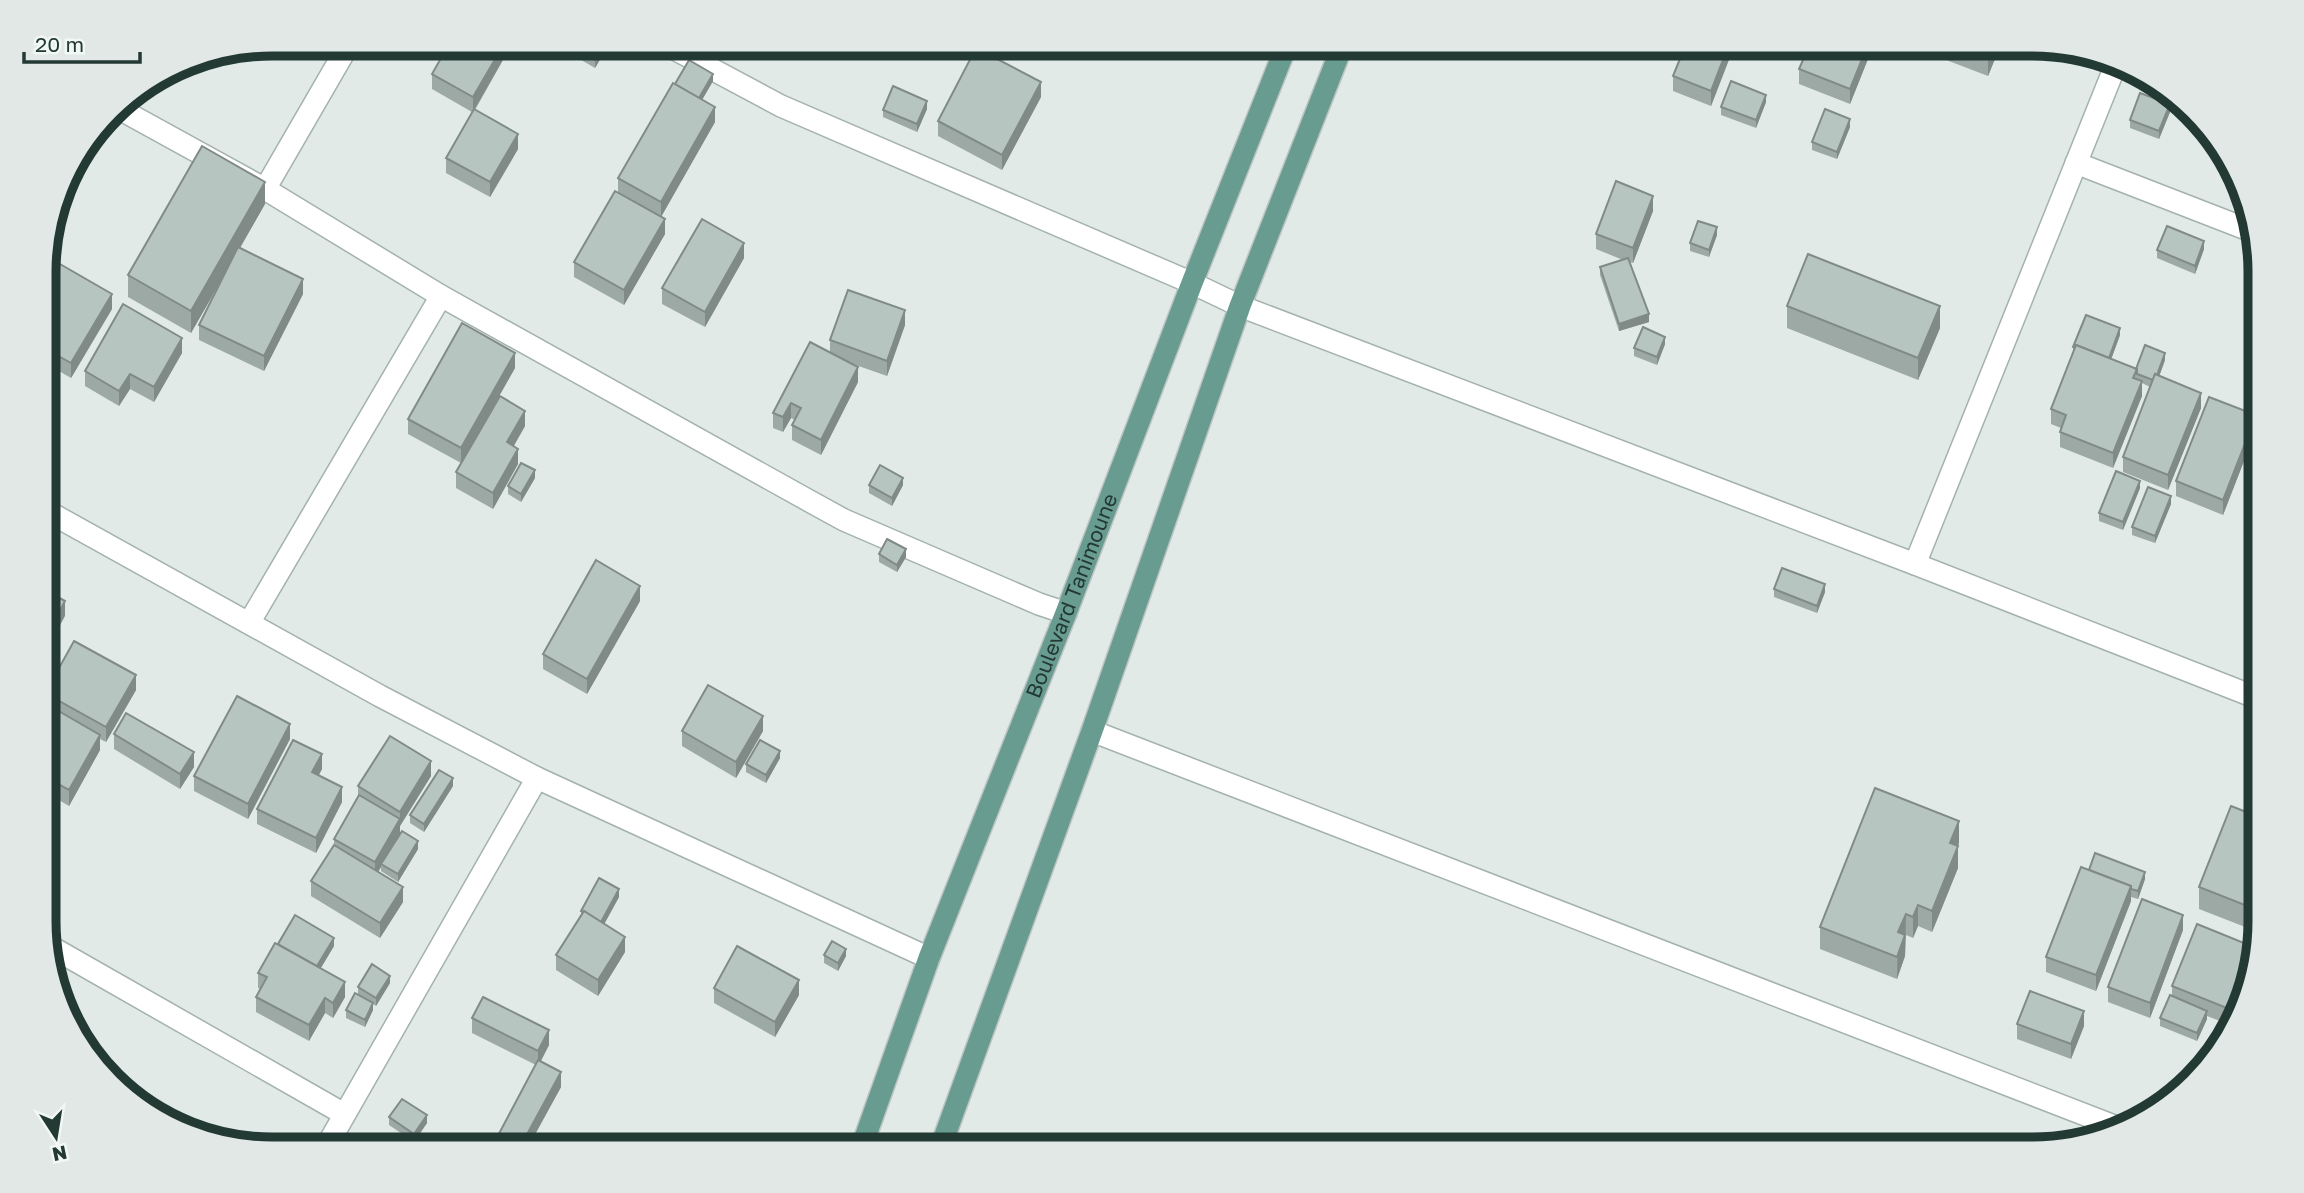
<svg xmlns="http://www.w3.org/2000/svg" width="2304" height="1193" font-family="'Golos Text',sans-serif">
<style>
.lines{fill:none;stroke-linecap:round;stroke-linejoin:round}
.minor-casing{stroke:#a4b2ae;stroke-width:24}
.major-casing{stroke:#bdc4c2;stroke-width:24}
.minor{stroke:#fff;stroke-width:21}
.major{stroke:#699c90;stroke-width:21}
.wall{fill:#9da9a5}
.shaded-wall{fill:#808a86}
.building{fill:#b7c5c0;stroke:#808a86;stroke-width:2}
.labels{text-anchor:middle;stroke-width:7;stroke-linejoin:round;paint-order:stroke}
.street-label{font-size:21px;fill:#233a34;stroke:#f1f7f4}
.rim{fill:none;stroke:#233a34;stroke-width:9}
</style>
<rect width="100%" height="100%" fill="#e1eae7"/>
<g class="lines">
<defs>
<g id="minor">
<polyline points="665,44 781,106 1192,283 1240,306 1915,564 2260,699"/>
<polyline points="116,107 265,189 441,296 813,503 844,520 1039,604 1066,613"/>
<polyline points="2076,163 2254,232"/>
<polyline points="265,189 349,44"/>
<polyline points="45,510 380,696 537,778 929,958"/>
<polyline points="1915,564 2116,64"/>
<polyline points="249,623 441,296"/>
<polyline points="1092,731 2114,1126"/>
<polyline points="46,944 344,1114"/>
<polyline points="325,1149 537,778"/>
</g>
<g id="major">
<path id="s1" d="M861 1149 929 958 1066 613 1192 283 1287 44"/>
<polyline points="940,1149 1092,731 1240,306 1343,44"/>
</g>
</defs>
<use href="#minor" class="minor-casing"/>
<use href="#major" class="major-casing"/>
<use href="#minor" class="minor"/>
<use href="#major" class="major"/>
</g>
<g class="wall">
<polygon points="449,44 512,44 475,110 518,149 490,197 446,173 446,158 472,112 432,89 432,74"/>
<polygon points="607,44 607,48 595,68 571,54 571,46"/>
<polygon points="983,44 1012,44 1005,56"/>
<polygon points="1735,44 1711,106 1673,91 1673,76"/>
<polygon points="1870,44 1870,54 1850,104 1799,84 1799,69"/>
<polygon points="1890,44 2001,44 1988,76 1928,53 1928,46 1923,44 1919,56"/>
<polygon points="713,81 702,100 715,122 661,217 665,234 624,305 574,277 574,262 618,192 618,178 675,84"/>
<polygon points="1041,97 1002,170 938,136 938,121"/>
<polygon points="1766,102 1756,128 1721,115 1721,107"/>
<polygon points="927,109 917,132 883,117 883,110"/>
<polygon points="2170,112 2159,139 2130,128 2130,120"/>
<polygon points="1850,127 1837,159 1812,150 1812,142"/>
<polygon points="265,204 240,248 303,294 264,371 199,340 199,325 222,279 191,333 128,297 128,275"/>
<polygon points="1653,211 1633,263 1629,262 1649,322 1619,331 1600,275 1600,267 1623,260 1596,249 1596,234"/>
<polygon points="1717,235 1709,257 1690,251 1690,243"/>
<polygon points="2204,249 2195,274 2157,258 2157,250"/>
<polygon points="744,258 705,327 662,304 662,288"/>
<polygon points="44,275 112,309 71,378 45,363"/>
<polygon points="1787,306 1940,328 1918,380 1787,328"/>
<polygon points="905,325 887,376 850,363 858,382 821,455 792,440 792,425 795,420 791,418 783,432 773,428 773,413 830,352 830,340"/>
<polygon points="2120,335 2111,359 2136,369 2165,360 2159,376 2201,408 2168,490 2123,472 2123,457 2150,387 2142,383 2142,396 2113,468 2060,447 2060,432 2061,428 2051,424 2051,409 2073,353 2073,347"/>
<polygon points="1665,344 1657,365 1634,356 1634,348"/>
<polygon points="182,353 154,402 130,389 119,406 85,386 85,371"/>
<polygon points="515,368 475,439 525,426 514,446 518,464 493,509 456,488 456,472 461,463 408,434 408,419"/>
<polygon points="2256,430 2223,515 2176,496 2176,481"/>
<polygon points="535,478 521,502 508,494 508,486"/>
<polygon points="869,485 903,485 892,506 869,493"/>
<polygon points="2140,488 2123,530 2099,521 2099,513"/>
<polygon points="2171,504 2155,543 2132,535 2132,527"/>
<polygon points="879,554 906,557 897,572 879,562"/>
<polygon points="1774,589 1825,592 1817,613 1774,597"/>
<polygon points="640,601 587,694 543,669 543,654"/>
<polygon points="136,690 106,742 100,739 100,750 69,806 45,792 45,714 48,709 45,708 45,693"/>
<polygon points="682,731 763,731 736,778 682,746"/>
<polygon points="114,734 194,767 180,789 114,749"/>
<polygon points="290,739 248,819 194,791 194,776"/>
<polygon points="780,758 766,783 746,772 746,764"/>
<polygon points="322,769 319,775 342,802 316,853 257,824 257,809"/>
<polygon points="431,776 400,826 400,834 418,849 398,882 381,871 381,867 378,872 403,902 380,938 311,896 311,881 334,845 334,839 358,797 358,786"/>
<polygon points="453,786 424,832 410,823 410,815"/>
<polygon points="2260,815 2260,921 2258,932 2199,909 2199,887"/>
<polygon points="1959,843 1958,846 1958,868 1932,932 1918,926 1913,938 1906,935 1905,956 1897,979 1820,949 1820,927"/>
<polygon points="2089,870 2145,879 2138,899 2131,897 2131,901 2096,991 2046,972 2046,957"/>
<polygon points="619,897 604,924 625,952 598,996 556,970 556,955 581,916 581,911"/>
<polygon points="2183,930 2150,1018 2108,1002 2108,987"/>
<polygon points="278,945 334,946 321,968 345,997 333,1018 325,1013 309,1041 256,1012 256,997 261,989 258,988 258,973"/>
<polygon points="2254,947 2236,1022 2233,1026 2207,1016 2207,1019 2197,1041 2160,1026 2160,1018 2172,996 2172,986"/>
<polygon points="824,955 846,956 838,971 824,963"/>
<polygon points="390,983 376,1006 373,1004 373,1010 365,1027 346,1018 346,1010 358,994 358,987"/>
<polygon points="714,988 799,995 775,1037 714,1003"/>
<polygon points="472,1018 549,1045 541,1061 561,1087 527,1149 494,1149 494,1143 536,1065 472,1033"/>
<polygon points="2017,1024 2084,1026 2071,1059 2017,1039"/>
<polygon points="389,1117 427,1123 414,1142 389,1125"/>
</g>
<g class="shaded-wall">
<polygon points="504,44 512,44 473,112 473,97"/>
<polygon points="605,44 607,44 607,48 595,68 595,60"/>
<polygon points="1008,44 1012,44 1005,56 1005,48"/>
<polygon points="1729,44 1735,44 1711,106 1711,91"/>
<polygon points="1868,44 1870,44 1870,54 1850,104 1850,89"/>
<polygon points="1919,44 1923,44 1919,56"/>
<polygon points="1992,44 2001,44 1988,76 1988,54"/>
<polygon points="713,74 713,81 699,105 699,98"/>
<polygon points="1041,82 1041,97 1002,170 1002,155"/>
<polygon points="1766,95 1766,102 1756,128 1756,120"/>
<polygon points="927,101 927,109 917,132 917,124"/>
<polygon points="2170,104 2170,112 2159,139 2159,131"/>
<polygon points="715,107 715,122 661,217 661,202"/>
<polygon points="1850,119 1850,127 1837,159 1837,152"/>
<polygon points="518,134 518,149 490,197 490,182"/>
<polygon points="265,182 265,204 191,333 191,311"/>
<polygon points="1653,196 1653,211 1633,263 1633,248"/>
<polygon points="665,219 665,234 624,305 624,290"/>
<polygon points="1717,227 1717,235 1709,257 1709,250"/>
<polygon points="2204,241 2204,249 2195,274 2195,266"/>
<polygon points="744,243 744,258 705,327 705,312"/>
<polygon points="303,279 303,294 264,371 264,356"/>
<polygon points="112,294 112,309 71,378 71,363"/>
<polygon points="1940,306 1940,328 1918,380 1918,358"/>
<polygon points="905,310 905,325 887,376 887,361"/>
<polygon points="1649,314 1649,322 1619,331 1619,324"/>
<polygon points="2120,328 2120,335 2108,368 2108,360"/>
<polygon points="1665,337 1665,344 1657,365 1657,357"/>
<polygon points="182,338 182,353 154,402 154,387"/>
<polygon points="515,353 515,368 461,463 461,448"/>
<polygon points="2165,353 2165,360 2155,388 2155,381"/>
<polygon points="858,367 858,382 821,455 821,440"/>
<polygon points="130,374 130,389 119,406 119,391"/>
<polygon points="2142,381 2142,396 2113,468 2113,453"/>
<polygon points="2201,393 2201,408 2168,490 2168,475"/>
<polygon points="791,403 791,418 783,432 783,417"/>
<polygon points="525,411 525,426 507,457 507,442"/>
<polygon points="2256,415 2256,430 2223,515 2223,500"/>
<polygon points="518,449 518,464 493,509 493,493"/>
<polygon points="535,470 535,478 521,502 521,494"/>
<polygon points="903,478 903,485 892,506 892,498"/>
<polygon points="2140,481 2140,488 2123,530 2123,522"/>
<polygon points="2171,496 2171,504 2155,543 2155,536"/>
<polygon points="906,549 906,557 897,572 897,565"/>
<polygon points="1825,584 1825,592 1817,613 1817,606"/>
<polygon points="640,586 640,601 587,694 587,679"/>
<polygon points="65,601 65,616 45,653 45,638"/>
<polygon points="136,675 136,690 106,742 106,727"/>
<polygon points="763,716 763,731 736,778 736,762"/>
<polygon points="290,724 290,739 248,819 248,804"/>
<polygon points="100,735 100,750 69,806 69,790"/>
<polygon points="780,751 780,758 766,783 766,775"/>
<polygon points="194,752 194,767 180,789 180,774"/>
<polygon points="322,754 322,769 312,787 312,772"/>
<polygon points="431,761 431,776 400,826 400,834 381,864 381,867 375,877 375,862 400,819 400,812"/>
<polygon points="453,778 453,786 424,832 424,824"/>
<polygon points="342,787 342,802 316,853 316,838"/>
<polygon points="1959,821 1959,843 1950,865 1950,843"/>
<polygon points="418,841 418,849 398,882 398,874"/>
<polygon points="1958,846 1958,868 1932,932 1932,911"/>
<polygon points="2145,872 2145,879 2138,899 2138,891"/>
<polygon points="2131,886 2131,901 2096,991 2096,975"/>
<polygon points="403,887 403,902 380,938 380,923"/>
<polygon points="619,889 619,897 601,930 601,922"/>
<polygon points="1918,905 1918,926 1913,938 1913,917"/>
<polygon points="1906,914 1905,956 1897,979 1898,932"/>
<polygon points="2183,915 2183,930 2150,1018 2150,1003"/>
<polygon points="625,937 625,952 598,996 598,980"/>
<polygon points="334,938 334,946 317,974 317,966"/>
<polygon points="846,949 846,956 838,971 838,963"/>
<polygon points="390,976 390,983 376,1006 376,998"/>
<polygon points="799,980 799,995 775,1037 775,1022"/>
<polygon points="345,982 345,997 333,1018 333,1003"/>
<polygon points="325,998 325,1013 309,1041 309,1025"/>
<polygon points="373,1003 373,1010 365,1027 365,1020"/>
<polygon points="2084,1011 2084,1026 2071,1059 2071,1044"/>
<polygon points="2207,1011 2207,1019 2197,1041 2197,1033"/>
<polygon points="549,1030 549,1045 538,1066 538,1051"/>
<polygon points="561,1072 561,1087 527,1149 519,1149"/>
<polygon points="427,1115 427,1123 414,1142 414,1134"/>
</g>
<g class="building">
<polygon points="449,44 504,44 473,97 432,74"/>
<polygon points="572,44 605,44 595,60 571,46"/>
<polygon points="997,44 1008,44 1005,48"/>
<polygon points="1686,44 1729,44 1711,91 1673,76"/>
<polygon points="1810,44 1868,44 1850,89 1799,69"/>
<polygon points="1961,44 1992,44 1988,54"/>
<polygon points="976,48 1041,82 1002,155 938,121"/>
<polygon points="689,60 713,74 699,98 675,84"/>
<polygon points="1731,81 1766,95 1756,120 1721,107"/>
<polygon points="673,83 715,107 661,202 618,178"/>
<polygon points="893,86 927,101 917,124 883,110"/>
<polygon points="2140,93 2170,104 2159,131 2130,120"/>
<polygon points="474,109 518,134 490,182 446,158"/>
<polygon points="1825,109 1850,119 1837,152 1812,142"/>
<polygon points="202,146 265,182 191,311 128,275"/>
<polygon points="1616,181 1653,196 1633,248 1596,234"/>
<polygon points="615,191 665,219 624,290 574,262"/>
<polygon points="702,219 744,243 705,312 662,288"/>
<polygon points="1698,221 1717,227 1709,250 1690,243"/>
<polygon points="2167,226 2204,241 2195,266 2157,250"/>
<polygon points="238,247 303,279 264,356 199,325"/>
<polygon points="1808,254 1940,306 1918,358 1787,306"/>
<polygon points="1628,258 1649,314 1619,324 1600,267"/>
<polygon points="53,260 112,294 71,363 44,348 44,333 47,329 44,328 44,275"/>
<polygon points="848,290 905,310 887,361 830,340"/>
<polygon points="123,304 182,338 154,387 130,374 119,391 85,371"/>
<polygon points="2086,315 2120,328 2109,358 2076,345 2076,348 2073,347"/>
<polygon points="462,323 515,353 461,448 408,419"/>
<polygon points="1643,327 1665,337 1657,357 1634,348"/>
<polygon points="810,342 858,367 821,440 792,425 801,408 791,403 783,417 773,413"/>
<polygon points="2076,345 2137,369 2133,378 2142,381 2113,453 2060,432 2066,415 2051,409"/>
<polygon points="2145,345 2165,353 2157,375 2155,374 2153,380 2137,374 2137,369 2136,369"/>
<polygon points="2155,374 2201,393 2168,475 2123,457"/>
<polygon points="500,396 525,411 507,442 518,449 493,493 456,472"/>
<polygon points="2209,397 2256,415 2223,500 2176,481"/>
<polygon points="521,463 535,470 521,494 508,486"/>
<polygon points="880,465 903,478 892,498 869,485"/>
<polygon points="2116,471 2140,481 2123,522 2099,513"/>
<polygon points="2148,487 2171,496 2155,536 2132,527"/>
<polygon points="887,539 906,549 897,565 879,554"/>
<polygon points="596,560 640,586 587,679 543,654"/>
<polygon points="1782,568 1825,584 1817,606 1774,589"/>
<polygon points="45,590 65,601 45,638"/>
<polygon points="74,641 136,675 106,727 45,693"/>
<polygon points="708,685 763,716 736,762 682,731"/>
<polygon points="237,696 290,724 248,804 194,776"/>
<polygon points="50,706 100,735 69,790 45,777 45,714"/>
<polygon points="126,713 194,752 180,774 114,734"/>
<polygon points="390,736 431,761 400,812 358,786"/>
<polygon points="293,740 322,754 312,772 342,787 316,838 257,809"/>
<polygon points="760,740 780,751 766,775 746,764"/>
<polygon points="439,770 453,778 424,824 410,815"/>
<polygon points="1875,788 1959,821 1950,843 1958,846 1932,911 1918,905 1913,917 1906,914 1898,932 1905,935 1897,957 1820,927"/>
<polygon points="359,795 400,819 375,862 334,839"/>
<polygon points="2231,806 2259,817 2260,815 2260,911 2199,887"/>
<polygon points="402,831 418,841 398,874 381,864"/>
<polygon points="334,845 403,887 380,923 311,881"/>
<polygon points="2095,853 2145,872 2138,891 2131,889 2131,886 2089,870"/>
<polygon points="2081,867 2131,886 2096,975 2046,957"/>
<polygon points="599,878 619,889 601,922 584,911 583,912 581,911"/>
<polygon points="2142,899 2183,915 2150,1003 2108,987"/>
<polygon points="584,911 625,937 598,980 556,955"/>
<polygon points="295,915 334,938 317,966 278,944"/>
<polygon points="2197,924 2254,947 2239,1013 2172,986"/>
<polygon points="832,941 846,949 838,963 824,955"/>
<polygon points="275,943 345,982 333,1003 325,998 309,1025 256,997 267,977 258,973"/>
<polygon points="737,946 799,980 775,1022 714,988"/>
<polygon points="372,964 390,976 376,998 358,987"/>
<polygon points="2030,991 2084,1011 2071,1044 2017,1024"/>
<polygon points="355,993 373,1003 365,1020 346,1010"/>
<polygon points="2170,995 2207,1011 2197,1033 2160,1018"/>
<polygon points="483,997 549,1030 538,1051 472,1018"/>
<polygon points="538,1060 561,1072 519,1149 505,1149 494,1143"/>
<polygon points="402,1099 427,1115 414,1134 389,1117"/>
</g>
<g class="labels">
<g class="street-label">
<text dy="7" stroke="none"><textPath href="#s1" startOffset="592">Boulevard Tanimoune</textPath></text>
</g>
</g>
<path d="M0 0H2304V1193H0ZM272 56H2032A216 216 0 0 1 2248 272V921A216 216 0 0 1 2032 1137H272A216 216 0 0 1 56 921V272A216 216 0 0 1 272 56Z" fill="#e1e8e5" fill-rule="evenodd"/>
<path class="rim" d="M272 56H2032A216 216 0 0 1 2248 272V921A216 216 0 0 1 2032 1137H272A216 216 0 0 1 56 921V272A216 216 0 0 1 272 56Z"/>
<g transform="translate(56 1137) rotate(168)" stroke="#f1f7f4" stroke-width="5" paint-order="stroke">
<path d="M0-5L12 26L0 18L-12 26Z" fill="#233a34"/>
<text y="-10" font-size="19" font-weight="bold" text-anchor="middle" fill="#233a34">N</text>
</g>
<path d="M24 52v10h116v-10" fill="none" stroke="#233a34" stroke-width="3.5"/>
<text x="35" y="52" font-size="21" fill="#233a34" stroke="#f1f7f4" stroke-width="5" paint-order="stroke">20 m</text>
</svg>
